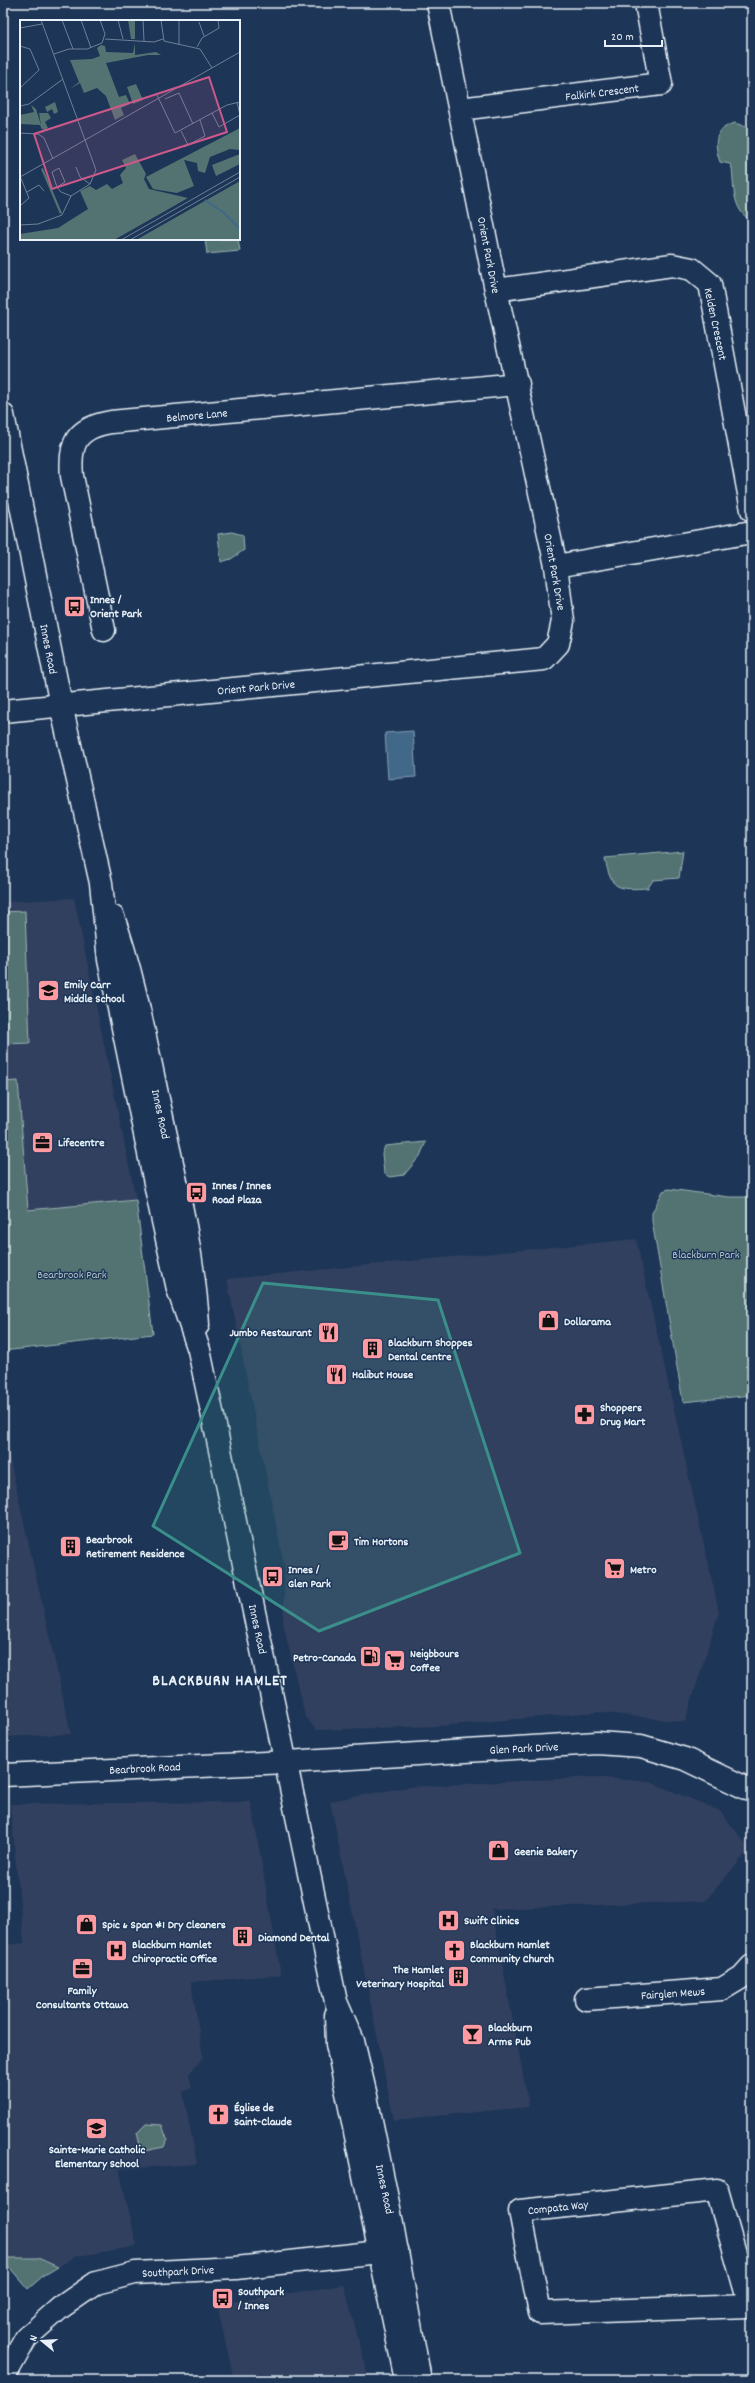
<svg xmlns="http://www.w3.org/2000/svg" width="755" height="2383" font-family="Dekko,sans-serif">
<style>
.built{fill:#31415e}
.green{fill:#537372;stroke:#9eb2b5}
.water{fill:#426889;stroke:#849fb5}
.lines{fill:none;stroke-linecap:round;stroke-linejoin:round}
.street-casing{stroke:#e8f1f8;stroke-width:25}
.secondary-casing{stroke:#e8f1f8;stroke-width:25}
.street{stroke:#1d3557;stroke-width:22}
.secondary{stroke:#1d3557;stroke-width:22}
.marked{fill:#3a8f8a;fill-opacity:0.2;stroke:#3a8f8a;stroke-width:3;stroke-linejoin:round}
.labels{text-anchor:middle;stroke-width:3;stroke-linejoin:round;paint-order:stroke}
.street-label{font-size:12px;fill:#e8f1f8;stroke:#1d3557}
.poi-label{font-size:12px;font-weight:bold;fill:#e8f1f8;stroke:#1d3557;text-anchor:start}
.park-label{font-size:12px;fill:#b4c5c9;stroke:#1d3557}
.district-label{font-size:16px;font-weight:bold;letter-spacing:1px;fill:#e8f1f8;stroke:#1d3557}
.inset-river{fill:none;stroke:#426889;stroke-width:2}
.inset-road{fill:none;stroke:#6e8097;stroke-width:1}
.view{fill:#cd598a;fill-opacity:0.15;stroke:#cd598a;stroke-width:2}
.inset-edge{fill:none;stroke:#e8f1f8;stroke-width:2}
</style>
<rect width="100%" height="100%" fill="#1d3557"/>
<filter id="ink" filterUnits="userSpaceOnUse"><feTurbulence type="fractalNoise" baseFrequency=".025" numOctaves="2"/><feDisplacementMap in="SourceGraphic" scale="8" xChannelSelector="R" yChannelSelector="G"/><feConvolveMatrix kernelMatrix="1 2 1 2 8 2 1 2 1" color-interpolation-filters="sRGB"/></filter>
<g filter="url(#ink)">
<g class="built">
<polygon points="74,898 136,1200 28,1210 18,1082 3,1082 3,902"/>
<polygon points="636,1239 719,1612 685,1722 597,1712 439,1726 316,1730 305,1716 283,1623 285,1570 227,1279"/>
<polygon points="3,1427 4,1433 71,1734 3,1737"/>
<polygon points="594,1777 650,1782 720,1811 750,1849 705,1901 492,1909 529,2107 394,2120 330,1801 408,1787"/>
<polygon points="251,1802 281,1975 191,1982 203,2057 189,2074 192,2088 183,2092 197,2164 119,2169 137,2246 74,2257 58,2267 38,2258 3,2258 3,1945 24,1943 10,1804"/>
<polygon points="344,2285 369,2380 234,2380 217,2304"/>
</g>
<g class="green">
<path d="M735 123 749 128 752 137 750 220C732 209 734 186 732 168L730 164 720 162C714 144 713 129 735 123Z"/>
<polygon points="205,239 238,239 240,251 207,254"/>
<polygon points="232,532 243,535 244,550 231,559 221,562 218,534"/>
<path d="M683 851 679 878 653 880 648 888C617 890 611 890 605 858Z"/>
<polygon points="25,911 30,1043 3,1044 3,912"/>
<polygon points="18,1081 28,1210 136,1200 153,1334 3,1351 3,1082"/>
<polygon points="426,1142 420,1156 404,1175 389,1177 384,1173 382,1154 385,1146"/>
<polygon points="669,1189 729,1197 752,1197 752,1395 683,1402 652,1221 652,1213 663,1191"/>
<polygon points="146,2124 162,2125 167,2139 164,2147 144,2151 141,2149 137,2133"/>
<polygon points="3,2258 38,2258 58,2267 43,2276 28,2289 10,2268 3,2268"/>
</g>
<polygon class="water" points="413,731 416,777 388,779 385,733"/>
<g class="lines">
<defs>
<g id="street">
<polyline points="460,109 661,84 646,3"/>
<polyline points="496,290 672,265 692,269 710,284 752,510"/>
<polyline points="556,566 752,532"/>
<path d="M104 630 72 476C69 443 76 428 111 422L518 384"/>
<polyline points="3,711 544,659 558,644 563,621 556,566 496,290 438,3"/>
<polyline points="287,1762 597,1743 641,1746 685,1759 752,1791"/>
<polyline points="586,1999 722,1989 742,1977 752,1966"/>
<polyline points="750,2306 717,2190 520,2211 540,2313 750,2306 752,2306"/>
<polyline points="3,2379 26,2338 60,2308 96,2283 135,2273 236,2268 397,2250"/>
</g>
<g id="secondary">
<polyline points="3,415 61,705 101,883 109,960 161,1212 178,1289 199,1350 336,2002 353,2041 366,2096 390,2213 420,2380"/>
<path d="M113 917C135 979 146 1044 160 1108 175 1179 194 1252 198 1325"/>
<polyline points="3,1775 287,1762"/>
<polyline points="336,2015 337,2044 406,2380"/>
</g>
</defs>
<use href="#street" class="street-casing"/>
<use href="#secondary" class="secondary-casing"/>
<use href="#street" class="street"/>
<use href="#secondary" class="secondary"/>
</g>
</g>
<path class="marked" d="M263 1283 438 1300 520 1553 319 1631 153 1526Z"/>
<defs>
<symbol id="bus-square" viewBox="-11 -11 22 22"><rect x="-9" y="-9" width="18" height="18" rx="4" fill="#ff9aa2" stroke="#1d3557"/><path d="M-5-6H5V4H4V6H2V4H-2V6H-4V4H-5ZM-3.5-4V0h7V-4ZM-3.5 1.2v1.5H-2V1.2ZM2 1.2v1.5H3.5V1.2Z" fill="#111"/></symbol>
<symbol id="school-square" viewBox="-11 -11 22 22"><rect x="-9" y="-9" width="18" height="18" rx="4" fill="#ff9aa2" stroke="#1d3557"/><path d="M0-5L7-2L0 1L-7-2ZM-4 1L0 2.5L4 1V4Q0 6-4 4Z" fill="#111"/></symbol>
<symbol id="office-square" viewBox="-11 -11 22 22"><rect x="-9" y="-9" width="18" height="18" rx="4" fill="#ff9aa2" stroke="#1d3557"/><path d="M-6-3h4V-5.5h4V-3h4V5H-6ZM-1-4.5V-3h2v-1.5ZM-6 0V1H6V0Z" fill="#111"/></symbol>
<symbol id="shop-square" viewBox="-11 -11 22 22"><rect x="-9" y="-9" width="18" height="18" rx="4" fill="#ff9aa2" stroke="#1d3557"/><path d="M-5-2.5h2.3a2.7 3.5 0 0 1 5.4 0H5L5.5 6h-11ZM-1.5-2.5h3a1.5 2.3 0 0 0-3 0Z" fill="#111"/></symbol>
<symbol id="restaurant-square" viewBox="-11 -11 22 22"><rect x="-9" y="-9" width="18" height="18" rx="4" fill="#ff9aa2" stroke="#1d3557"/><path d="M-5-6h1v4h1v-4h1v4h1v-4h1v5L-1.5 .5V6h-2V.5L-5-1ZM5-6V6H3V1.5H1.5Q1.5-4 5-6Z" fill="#111"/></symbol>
<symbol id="building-square" viewBox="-11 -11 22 22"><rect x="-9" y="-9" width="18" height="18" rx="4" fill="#ff9aa2" stroke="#1d3557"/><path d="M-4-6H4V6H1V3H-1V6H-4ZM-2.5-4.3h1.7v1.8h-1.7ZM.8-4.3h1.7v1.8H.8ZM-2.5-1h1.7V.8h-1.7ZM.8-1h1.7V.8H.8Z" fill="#111"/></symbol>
<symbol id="pharmacy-square" viewBox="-11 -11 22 22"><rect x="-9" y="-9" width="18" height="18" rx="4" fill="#ff9aa2" stroke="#1d3557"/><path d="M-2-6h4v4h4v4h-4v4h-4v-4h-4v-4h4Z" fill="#111"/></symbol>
<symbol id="cafe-square" viewBox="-11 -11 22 22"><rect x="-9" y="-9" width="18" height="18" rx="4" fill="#ff9aa2" stroke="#1d3557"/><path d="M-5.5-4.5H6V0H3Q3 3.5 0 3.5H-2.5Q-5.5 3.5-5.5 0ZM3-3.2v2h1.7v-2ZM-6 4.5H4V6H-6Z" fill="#111"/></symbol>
<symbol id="supermarket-square" viewBox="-11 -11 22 22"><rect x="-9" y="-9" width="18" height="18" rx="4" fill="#ff9aa2" stroke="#1d3557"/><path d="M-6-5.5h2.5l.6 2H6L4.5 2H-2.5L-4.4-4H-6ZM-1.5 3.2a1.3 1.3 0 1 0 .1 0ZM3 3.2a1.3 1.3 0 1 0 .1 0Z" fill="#111"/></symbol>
<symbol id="fuel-square" viewBox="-11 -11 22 22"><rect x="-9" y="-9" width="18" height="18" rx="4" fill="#ff9aa2" stroke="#1d3557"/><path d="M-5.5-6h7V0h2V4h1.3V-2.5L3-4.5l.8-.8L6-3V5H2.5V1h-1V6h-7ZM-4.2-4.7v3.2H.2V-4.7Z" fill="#111"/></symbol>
<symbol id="hospital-square" viewBox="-11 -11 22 22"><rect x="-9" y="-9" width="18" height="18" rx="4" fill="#ff9aa2" stroke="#1d3557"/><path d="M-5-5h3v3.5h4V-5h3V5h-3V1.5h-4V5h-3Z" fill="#111"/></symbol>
<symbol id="church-square" viewBox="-11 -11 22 22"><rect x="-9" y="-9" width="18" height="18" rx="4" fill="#ff9aa2" stroke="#1d3557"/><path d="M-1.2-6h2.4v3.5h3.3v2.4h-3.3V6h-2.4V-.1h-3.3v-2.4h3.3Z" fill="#111"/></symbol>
<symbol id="bar-square" viewBox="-11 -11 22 22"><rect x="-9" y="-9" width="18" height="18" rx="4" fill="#ff9aa2" stroke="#1d3557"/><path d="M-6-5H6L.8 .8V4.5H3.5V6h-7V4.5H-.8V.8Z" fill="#111"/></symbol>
</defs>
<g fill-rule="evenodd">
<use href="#bus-square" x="62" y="594" width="25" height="25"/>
<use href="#school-square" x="36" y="978" width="25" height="25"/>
<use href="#office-square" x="30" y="1130" width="25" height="25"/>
<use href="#bus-square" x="184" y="1180" width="25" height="25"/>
<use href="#shop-square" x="536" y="1308" width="25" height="25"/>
<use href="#restaurant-square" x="316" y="1320" width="25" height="25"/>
<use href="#building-square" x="360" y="1336" width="25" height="25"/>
<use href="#restaurant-square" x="324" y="1362" width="25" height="25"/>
<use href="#pharmacy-square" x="572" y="1402" width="25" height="25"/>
<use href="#cafe-square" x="326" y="1528" width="25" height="25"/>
<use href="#building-square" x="58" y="1534" width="25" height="25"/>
<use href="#supermarket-square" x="602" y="1556" width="25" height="25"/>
<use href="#bus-square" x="260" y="1564" width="25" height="25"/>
<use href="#fuel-square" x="358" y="1644" width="25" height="25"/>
<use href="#supermarket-square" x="382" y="1648" width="25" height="25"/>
<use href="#shop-square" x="486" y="1838" width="25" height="25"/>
<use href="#hospital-square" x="436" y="1908" width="25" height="25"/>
<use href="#shop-square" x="74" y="1912" width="25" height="25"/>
<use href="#building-square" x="230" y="1924" width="25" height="25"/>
<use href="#hospital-square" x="104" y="1938" width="25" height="25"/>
<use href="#church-square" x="442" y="1938" width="25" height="25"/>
<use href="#office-square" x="70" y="1956" width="25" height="25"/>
<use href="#building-square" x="446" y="1964" width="25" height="25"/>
<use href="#bar-square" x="460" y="2022" width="25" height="25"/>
<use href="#church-square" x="206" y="2102" width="25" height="25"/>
<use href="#school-square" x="84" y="2116" width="25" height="25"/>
<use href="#bus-square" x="210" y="2286" width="25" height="25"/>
</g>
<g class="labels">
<g class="street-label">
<text transform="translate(602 92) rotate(-7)" y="4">Falkirk Crescent</text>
<text transform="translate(489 255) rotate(79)" y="4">Orient Park Drive</text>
<text transform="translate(716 324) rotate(78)" y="4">Kelden Crescent</text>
<text transform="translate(197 415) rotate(-5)" y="4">Belmore Lane</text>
<text transform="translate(555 572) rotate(80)" y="4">Orient Park Drive</text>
<text transform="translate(49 649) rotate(79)" y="4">Innes Road</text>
<text transform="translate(256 687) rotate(-5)" y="4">Orient Park Drive</text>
<text transform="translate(161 1114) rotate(78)" y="4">Innes Road</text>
<text transform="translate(258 1629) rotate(78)" y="4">Innes Road</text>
<text transform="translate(524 1748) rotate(-3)" y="4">Glen Park Drive</text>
<text transform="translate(145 1768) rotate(-3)" y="4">Bearbrook Road</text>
<text transform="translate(673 1993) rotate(-4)" y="4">Fairglen Mews</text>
<text transform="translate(385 2189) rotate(78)" y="4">Innes Road</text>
<text transform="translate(558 2207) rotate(-6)" y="4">Compata Way</text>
<text transform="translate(178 2271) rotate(-3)" y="4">Southpark Drive</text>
</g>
<g class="poi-label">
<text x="90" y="603">Innes /<tspan x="90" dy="14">Orient Park</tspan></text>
<text x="64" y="988">Emily Carr<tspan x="64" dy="14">Middle School</tspan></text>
<text x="58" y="1146">Lifecentre</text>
<text x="212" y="1189">Innes / Innes<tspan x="212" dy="14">Road Plaza</tspan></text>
<text x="564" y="1325">Dollarama</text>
<text x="312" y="1336" text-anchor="end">Jumbo Restaurant</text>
<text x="388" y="1346">Blackburn Shoppes<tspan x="388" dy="14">Dental Centre</tspan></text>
<text x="352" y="1378">Halibut House</text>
<text x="600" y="1411">Shoppers<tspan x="600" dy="14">Drug Mart</tspan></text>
<text x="86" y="1543">Bearbrook<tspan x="86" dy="14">Retirement Residence</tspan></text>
<text x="354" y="1545">Tim Hortons</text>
<text x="288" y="1573">Innes /<tspan x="288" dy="14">Glen Park</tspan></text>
<text x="630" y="1573">Metro</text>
<text x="410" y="1657">Neigbbours<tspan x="410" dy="14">Coffee</tspan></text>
<text x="356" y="1661" text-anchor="end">Petro-Canada</text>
<text x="514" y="1855">Geenie Bakery</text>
<text x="464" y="1924">Swift Clinics</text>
<text x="102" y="1928">Spic &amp; Span #1 Dry Cleaners</text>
<text x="258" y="1941">Diamond Dental</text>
<text x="132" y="1948">Blackburn Hamlet<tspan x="132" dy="14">Chiropractic Office</tspan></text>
<text x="470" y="1948">Blackburn Hamlet<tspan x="470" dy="14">Community Church</tspan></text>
<text x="444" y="1973" text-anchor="end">The Hamlet<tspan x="444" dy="14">Veterinary Hospital</tspan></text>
<text x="82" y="1994" text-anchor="middle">Family<tspan x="82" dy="14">Consultants Ottawa</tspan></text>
<text x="488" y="2031">Blackburn<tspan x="488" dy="14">Arms Pub</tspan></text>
<text x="234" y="2111">Église de<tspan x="234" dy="14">Saint-Claude</tspan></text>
<text x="97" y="2153" text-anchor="middle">Sainte-Marie Catholic<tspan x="97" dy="14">Elementary School</tspan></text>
<text x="238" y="2295">Southpark<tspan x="238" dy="14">/ Innes</tspan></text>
</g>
<g class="park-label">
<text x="706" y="1258">Blackburn Park</text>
<text x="72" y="1278">Bearbrook Park</text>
</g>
<g class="district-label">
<text x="220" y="1685">BLACKBURN HAMLET</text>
</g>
</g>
<g transform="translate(20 20)">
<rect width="220" height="220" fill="#1d3557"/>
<path d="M108 0H115V19H111ZM115 23V35L136 32 141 35H128L86 43 99 77 106 75 110 84 101 88 104 95 95 100 86 76 77 68 64 73 60 63 50 69 59 62 50 40 72 39 80 36 77 28 81 25 85 26 86 32 113 33ZM116 64 123 80 113 84 107 67ZM35 82 38 92 34 94 32 89 27 92 25 87ZM11 85 16 89 21 105 19 93H28L31 98 25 102 28 108 24 110 22 108 24 115 20 105 0 104V95L14 92ZM220 108V130L210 129 190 137 185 153 178 151 177 143 164 140 174 166 157 173 133 169 126 157ZM115 134 126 154 124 159 129 169 168 178 94 220H0V214L38 208 68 189 60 171 70 166 76 170 87 164 92 169 103 163 100 155 106 148 102 140ZM220 134V144L196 156 192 145ZM23 148 42 193 40 194 21 149ZM220 161V220H116Z" fill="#537372"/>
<path class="inset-river" d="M185 180 203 192 220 209"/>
<path class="inset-road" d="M42 0 53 29M61 0 71 28M98 0 103 19M123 0 124 21M141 0 144 21 180 29 192 48M159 0V25M179 2 184 16M0 8 22 4M85 19 134 22 143 19M0 26 10 29 19 50 0 68M177 27 182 18 199 8 198 0M34 34 49 29H67L82 23 85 14 80 0M136 73 155 113 207 85 220 82M145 79 159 73 173 104M0 86 9 84 43 59M192 93 199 107 220 95 217 82M161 111 168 125M0 113 18 114 24 118 33 139M164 127 185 116 180 100M56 147 60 157 70 164M0 156 9 178 0 186M0 157 220 32M37 167 45 162 39 148 32 152 37 167 41 172 51 176M7 172 19 165 24 171M0 205 18 204 42 195 51 176 70 164 76 150 21 0M101 220 220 152M110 220 220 157"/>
<path class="view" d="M189 57 207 112 32 169 14 114Z"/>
<rect width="220" height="220" class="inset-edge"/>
</g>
<rect width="755" height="2383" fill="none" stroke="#1d3557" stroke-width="16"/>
<rect x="8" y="8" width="739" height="2367" fill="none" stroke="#e8f1f8" stroke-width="1.5" filter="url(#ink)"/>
<g transform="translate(42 2341) rotate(288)" stroke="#1d3557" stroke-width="3" paint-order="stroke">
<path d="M0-3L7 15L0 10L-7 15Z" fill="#e8f1f8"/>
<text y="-6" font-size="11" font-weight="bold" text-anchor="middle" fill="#e8f1f8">N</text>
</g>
<path d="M605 40v6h57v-6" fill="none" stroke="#e8f1f8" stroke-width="2"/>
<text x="611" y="40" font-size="12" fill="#e8f1f8" stroke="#1d3557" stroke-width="3" paint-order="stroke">20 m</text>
</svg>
